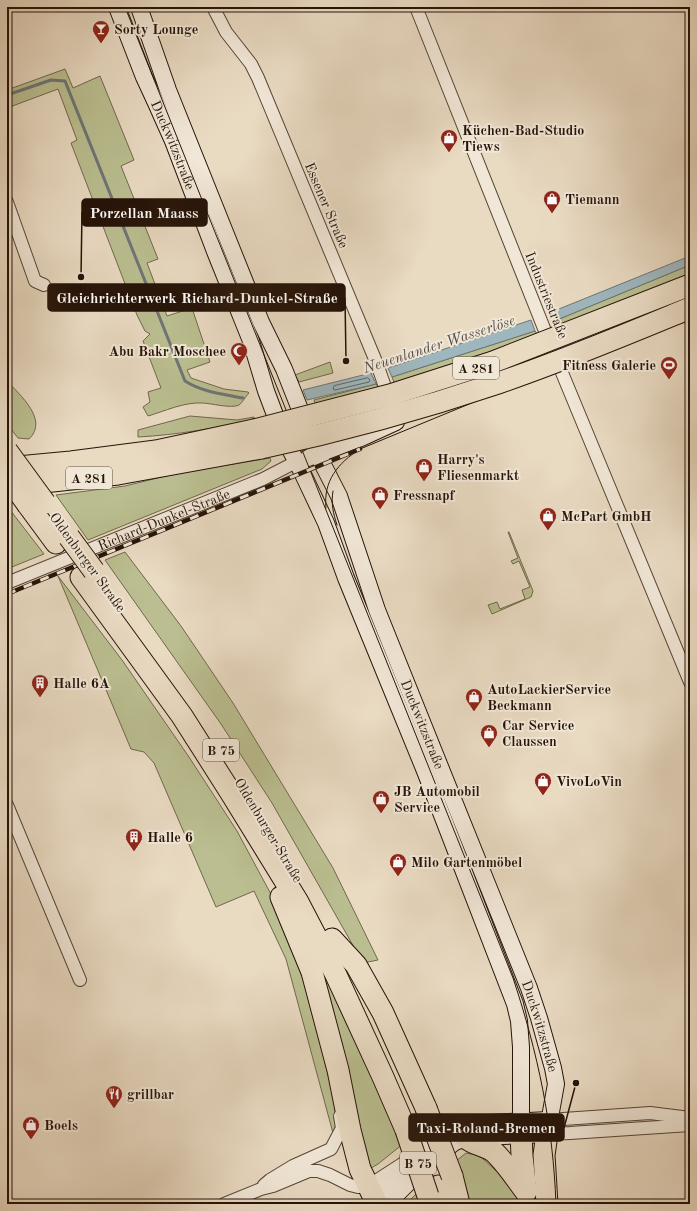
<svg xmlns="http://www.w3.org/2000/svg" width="697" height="1211" font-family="'Old Standard TT',serif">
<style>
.green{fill:#babe90;stroke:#70684c}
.water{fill:#9eb7bf;stroke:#6e7576}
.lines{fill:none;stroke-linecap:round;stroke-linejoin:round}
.shore{stroke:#626564;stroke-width:1}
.stream{stroke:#6e7576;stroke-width:3}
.street-casing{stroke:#564536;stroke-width:14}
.secondary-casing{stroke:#251308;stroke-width:18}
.highway-casing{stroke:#251308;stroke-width:23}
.street{stroke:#f1e7d7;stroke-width:12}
.secondary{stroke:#f1e7d7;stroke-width:16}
.highway{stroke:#e9dac2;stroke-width:21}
.tram{stroke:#251308;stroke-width:1}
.rail-casing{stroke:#251308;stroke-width:4.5}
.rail{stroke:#f1e7d7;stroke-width:3;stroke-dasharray:9;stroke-linecap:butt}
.highway-bridge-casing{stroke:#251308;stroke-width:23;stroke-linecap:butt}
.highway-bridge{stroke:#e9dac2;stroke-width:21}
.labels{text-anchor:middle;stroke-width:4;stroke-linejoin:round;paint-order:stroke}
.shield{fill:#f1e7d7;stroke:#625346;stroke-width:1}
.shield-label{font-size:13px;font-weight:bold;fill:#251308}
.poi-label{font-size:14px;font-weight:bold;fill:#251308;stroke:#f1e7d7;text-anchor:start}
.street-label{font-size:14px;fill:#251308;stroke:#f1e7d7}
.water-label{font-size:15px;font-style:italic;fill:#4f4c48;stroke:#f1e7d7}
.leader{fill:none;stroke:#251308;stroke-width:1.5}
.callout-dot{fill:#251308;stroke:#f1e7d7;stroke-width:1.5}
.callout{fill:#251308;stroke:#251308;stroke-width:1.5}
.callout-label{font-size:15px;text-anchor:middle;font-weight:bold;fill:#fff}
</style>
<rect width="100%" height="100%" fill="#e9dac2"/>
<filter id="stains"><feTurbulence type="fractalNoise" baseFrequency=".005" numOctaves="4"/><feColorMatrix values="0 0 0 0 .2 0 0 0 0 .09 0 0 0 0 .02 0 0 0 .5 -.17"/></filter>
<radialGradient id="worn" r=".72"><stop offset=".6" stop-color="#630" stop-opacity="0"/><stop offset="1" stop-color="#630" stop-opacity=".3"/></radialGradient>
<g class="green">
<path d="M65 69 73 88 100 76 134 160 121 166 158 259 147 263 167 316 192 308 210 362 187 370 191 378 224 389 248 392 249 393C246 396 242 403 239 405 232 409 210 403 202 403 184 402 165 411 148 416L143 407 150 402 148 392 161 388 143 341 150 334 145 331 137 315 71 143 77 140 58 89 7 108V90Z"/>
<polygon points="690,265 690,275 556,327 552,322"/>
<polygon points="535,331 537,334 536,337 402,382 394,382 392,377"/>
<polygon points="330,362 333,373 299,382 295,375"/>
<path d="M7 381C20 395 49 420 29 439L18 438 7 424Z"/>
<polygon points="376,384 378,387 374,389 316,405 314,400"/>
<path d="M190 416 237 420 254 417V420C215 428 177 435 138 437V430Z"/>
<polygon points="270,458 271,461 262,469 88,540 56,495 125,486 178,473"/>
<polygon points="7,506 44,554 7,569"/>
<polygon points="508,532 509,532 533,591 531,597 492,614 488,605 497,602 500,609 525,599 522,590 530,587 519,561 513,564 511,561 518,558"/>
<polygon points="125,552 181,626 233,703 333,868 378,960 363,963 272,803 221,724 105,560"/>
<polygon points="58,576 122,660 189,757 237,831 273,898 297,955 321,1046 336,1107 337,1121 333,1133 286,959 254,891 216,907 154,763 144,752 131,749"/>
<polygon points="319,959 403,1144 378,1164 366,1171"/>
<polygon points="466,1153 476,1155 482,1158 495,1170 499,1171 517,1191 521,1204 467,1204 456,1161"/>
<polygon points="419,1191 422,1204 406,1204"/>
</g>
<g class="water">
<polygon points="690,256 690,265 552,322 549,313"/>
<polygon points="531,320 535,331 392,377 388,368"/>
<polygon points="371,373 376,384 307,400 303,390"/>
</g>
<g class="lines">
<polygon class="shore" points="368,378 370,380 369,382 335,390 333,389 334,386"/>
<path class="stream" d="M7 95 51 80 65 81 185 381C202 392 223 394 243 398"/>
<defs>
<g id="street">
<polyline points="213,7 226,32 251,64 258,78 377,364 390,401"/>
<polyline points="416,7 553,351 690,682"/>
<polyline points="7,202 35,281 44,285"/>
<path id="s1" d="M7 583 263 479 296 462"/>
<polyline points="7,805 80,980"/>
<polyline points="549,1120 650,1113 690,1118"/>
<polyline points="547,1134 570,1133 690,1125"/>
<polyline points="264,1185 270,1180 293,1166 331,1149 342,1128 340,1116"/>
<polyline points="224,1204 261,1189 273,1186 309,1171 318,1171 330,1175 350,1185 358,1187 368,1186 405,1162"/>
</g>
<g id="secondary">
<path id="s2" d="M117 7 144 77 156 103 173 141 216 254 251 341 266 391 283 436 302 472 326 523 346 578 425 771 515 1004 519 1021 521 1047V1134"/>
<path id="s3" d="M139 7 168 90 261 322 284 369 318 455 339 496 377 610 529 988 539 1018 553 1068 556 1084 547 1134 479 1137 466 1138 455 1142 428 1163 387 1204"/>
<polyline points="468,382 510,368 683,299"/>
<polyline points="308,458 361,438 396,422"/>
<polyline points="375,1200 397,1178 408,1161 440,1135 454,1128 468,1124 549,1120"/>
</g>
<g id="highway">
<polyline points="7,468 71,462 156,451 254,430"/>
<polyline points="15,485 118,474 261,448"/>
<polyline points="28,505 56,543"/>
<polyline points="81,577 182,716 231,793 298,902 336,975 383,1077 406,1130"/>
<polyline points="281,897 312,972 338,1070 350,1130 360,1169 377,1204"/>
<polyline points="332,939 356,965 383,1013 426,1108"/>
<polyline points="521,1134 522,1156 526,1191"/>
<path d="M466 1138C474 1145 485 1145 494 1152 506 1163 516 1179 526 1192"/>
<polyline points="452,1176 459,1204"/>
<polyline points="438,1186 443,1204"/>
<polyline points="547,1204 544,1155 547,1134"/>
</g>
</defs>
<use href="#street" class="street-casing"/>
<use href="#secondary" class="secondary-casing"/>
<use href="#highway" class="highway-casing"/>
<use href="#street" class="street"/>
<use href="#secondary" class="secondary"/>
<use href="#highway" class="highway"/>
<g class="tram">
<path d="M125 7 513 978C538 1053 553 1125 556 1204"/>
<path d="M333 491C331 503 333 513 337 525"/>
<path d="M326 508C323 481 338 463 360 449L690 313"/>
</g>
<defs>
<polyline id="rail" points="7,594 360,449"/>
</defs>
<use href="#rail" class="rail-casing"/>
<use href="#rail" class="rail"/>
<defs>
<g id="highway-bridge">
<polyline points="254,430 390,395 493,362 690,285"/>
<path d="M261 448C341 431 421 409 498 383 563 361 627 334 690 308"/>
<polyline points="7,451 45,503"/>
<polyline points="7,476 28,505"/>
<polyline points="69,537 94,571"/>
<polyline points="426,1108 452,1176"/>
<polyline points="406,1130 428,1196"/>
</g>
</defs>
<use href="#highway-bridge" class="highway-bridge-casing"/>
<use href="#highway-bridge" class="highway-bridge"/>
</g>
<defs>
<symbol id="bar-pin" viewBox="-11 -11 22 30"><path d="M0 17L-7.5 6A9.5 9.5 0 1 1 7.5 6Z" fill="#8f2418" stroke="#f1e7d7"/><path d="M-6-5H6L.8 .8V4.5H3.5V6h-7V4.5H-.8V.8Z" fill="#fff"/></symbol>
<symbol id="shop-pin" viewBox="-11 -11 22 30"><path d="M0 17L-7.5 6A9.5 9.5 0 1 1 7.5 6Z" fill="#8f2418" stroke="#f1e7d7"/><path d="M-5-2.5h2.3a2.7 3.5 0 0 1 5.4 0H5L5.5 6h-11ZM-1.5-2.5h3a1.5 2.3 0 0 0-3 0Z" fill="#fff"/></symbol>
<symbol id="mosque-pin" viewBox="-11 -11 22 30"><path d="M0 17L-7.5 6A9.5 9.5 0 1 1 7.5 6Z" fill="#8f2418" stroke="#f1e7d7"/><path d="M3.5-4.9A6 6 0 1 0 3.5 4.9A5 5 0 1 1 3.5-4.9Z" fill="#fff"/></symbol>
<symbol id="stadium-pin" viewBox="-11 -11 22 30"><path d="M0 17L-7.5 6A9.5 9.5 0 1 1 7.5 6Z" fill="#8f2418" stroke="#f1e7d7"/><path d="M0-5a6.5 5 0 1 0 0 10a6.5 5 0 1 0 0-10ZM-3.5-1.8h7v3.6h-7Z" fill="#fff"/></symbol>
<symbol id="building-pin" viewBox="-11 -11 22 30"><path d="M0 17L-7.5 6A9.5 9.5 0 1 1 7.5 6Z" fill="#8f2418" stroke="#f1e7d7"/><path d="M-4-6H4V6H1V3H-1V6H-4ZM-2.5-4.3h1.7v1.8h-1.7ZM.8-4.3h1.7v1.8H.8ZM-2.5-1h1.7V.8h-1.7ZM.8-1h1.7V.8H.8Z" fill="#fff"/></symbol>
<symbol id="restaurant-pin" viewBox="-11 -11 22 30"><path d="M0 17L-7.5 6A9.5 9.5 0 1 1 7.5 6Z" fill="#8f2418" stroke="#f1e7d7"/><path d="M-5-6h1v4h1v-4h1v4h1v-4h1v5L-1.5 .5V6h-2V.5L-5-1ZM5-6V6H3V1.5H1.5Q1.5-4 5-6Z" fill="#fff"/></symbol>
</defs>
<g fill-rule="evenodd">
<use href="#bar-pin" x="91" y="19" width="20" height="27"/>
<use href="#shop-pin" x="439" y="128" width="20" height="27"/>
<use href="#shop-pin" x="542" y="189" width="20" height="27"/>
<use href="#mosque-pin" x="229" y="341" width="20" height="27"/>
<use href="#stadium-pin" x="659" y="355" width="20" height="27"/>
<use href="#shop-pin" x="414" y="457" width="20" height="27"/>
<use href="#shop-pin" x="370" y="485" width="20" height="27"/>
<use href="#shop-pin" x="538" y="506" width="20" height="27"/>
<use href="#building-pin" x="30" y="673" width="20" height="27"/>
<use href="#shop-pin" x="464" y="687" width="20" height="27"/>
<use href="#shop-pin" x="479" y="723" width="20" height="27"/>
<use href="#shop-pin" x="533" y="771" width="20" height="27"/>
<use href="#shop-pin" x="371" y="789" width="20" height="27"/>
<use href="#building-pin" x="124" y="827" width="20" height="27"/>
<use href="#shop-pin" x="388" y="852" width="20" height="27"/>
<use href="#restaurant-pin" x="104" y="1084" width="20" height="27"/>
<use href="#shop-pin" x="21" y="1115" width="20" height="27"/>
</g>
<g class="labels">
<g class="shield">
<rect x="453" y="357" width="46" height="22" rx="3"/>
<rect x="66" y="467" width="46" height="22" rx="3"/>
<rect x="203" y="739" width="36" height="22" rx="3"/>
<rect x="400" y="1152" width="36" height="22" rx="3"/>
</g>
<g class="shield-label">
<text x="476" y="373">A 281</text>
<text x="89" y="483">A 281</text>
<text x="221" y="755">B 75</text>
<text x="418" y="1168">B 75</text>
</g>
<g class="poi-label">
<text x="114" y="34">Sorty Lounge</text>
<text x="462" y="135">Küchen-Bad-Studio<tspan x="462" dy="16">Tiews</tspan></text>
<text x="565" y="204">Tiemann</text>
<text x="226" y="356" text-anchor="end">Abu Bakr Moschee</text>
<text x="656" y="370" text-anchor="end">Fitness Galerie</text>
<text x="437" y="464">Harry's<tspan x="437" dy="16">Fliesenmarkt</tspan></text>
<text x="393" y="500">Fressnapf</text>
<text x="561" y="521">McPart GmbH</text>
<text x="53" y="688">Halle 6A</text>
<text x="487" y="694">AutoLackierService<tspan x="487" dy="16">Beckmann</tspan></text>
<text x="502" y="730">Car Service<tspan x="502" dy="16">Claussen</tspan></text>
<text x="556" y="786">VivoLoVin</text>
<text x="394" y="796">JB Automobil<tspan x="394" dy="16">Service</tspan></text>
<text x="147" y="842">Halle 6</text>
<text x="411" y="867">Milo Gartenmöbel</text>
<text x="127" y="1099">grillbar</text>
<text x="44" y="1130">Boels</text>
</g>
<g class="street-label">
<text dy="5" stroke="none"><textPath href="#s2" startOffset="149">Duckwitzstraße</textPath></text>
<text transform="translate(327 205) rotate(67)" y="5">Essener Straße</text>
<text transform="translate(547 295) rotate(68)" y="5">Industriestraße</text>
<text dy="5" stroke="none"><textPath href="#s1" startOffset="169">Richard-Dunkel-Straße</textPath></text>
<text transform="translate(88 562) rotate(54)" y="5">Oldenburger Straße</text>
<text dy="5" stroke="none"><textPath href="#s3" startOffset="772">Duckwitzstraße</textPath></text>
<text transform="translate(269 830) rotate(59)" y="5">Oldenburger Straße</text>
<text dy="5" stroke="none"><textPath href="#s3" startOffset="1096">Duckwitzstraße</textPath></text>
</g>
<g class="water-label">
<text transform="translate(439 344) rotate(-18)" y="5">Neuenlander Wasserlöse</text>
</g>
</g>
<path class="leader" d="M81 277L82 212M346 361L345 298M576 1083L564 1128"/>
<g class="callout-dot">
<circle cx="81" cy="277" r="4"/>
<circle cx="346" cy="361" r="4"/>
<circle cx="576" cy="1083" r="4"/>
</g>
<g class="callout">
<rect x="82" y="199" width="125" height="27" rx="4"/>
<rect x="48" y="284" width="297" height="27" rx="4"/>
<rect x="409" y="1114" width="155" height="27" rx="4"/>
</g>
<g class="callout-label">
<text x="144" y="218">Porzellan Maass</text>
<text x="197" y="303">Gleichrichterwerk Richard-Dunkel-Straße</text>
<text x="486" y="1133">Taxi-Roland-Bremen</text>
</g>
<rect width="697" height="1211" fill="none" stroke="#e9dac2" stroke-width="24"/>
<rect x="8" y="8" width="681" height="1195" fill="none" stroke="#251308" stroke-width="2"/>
<rect x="12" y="12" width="673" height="1187" fill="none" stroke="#251308"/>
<rect width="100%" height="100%" filter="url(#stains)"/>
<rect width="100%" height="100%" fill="url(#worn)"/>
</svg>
